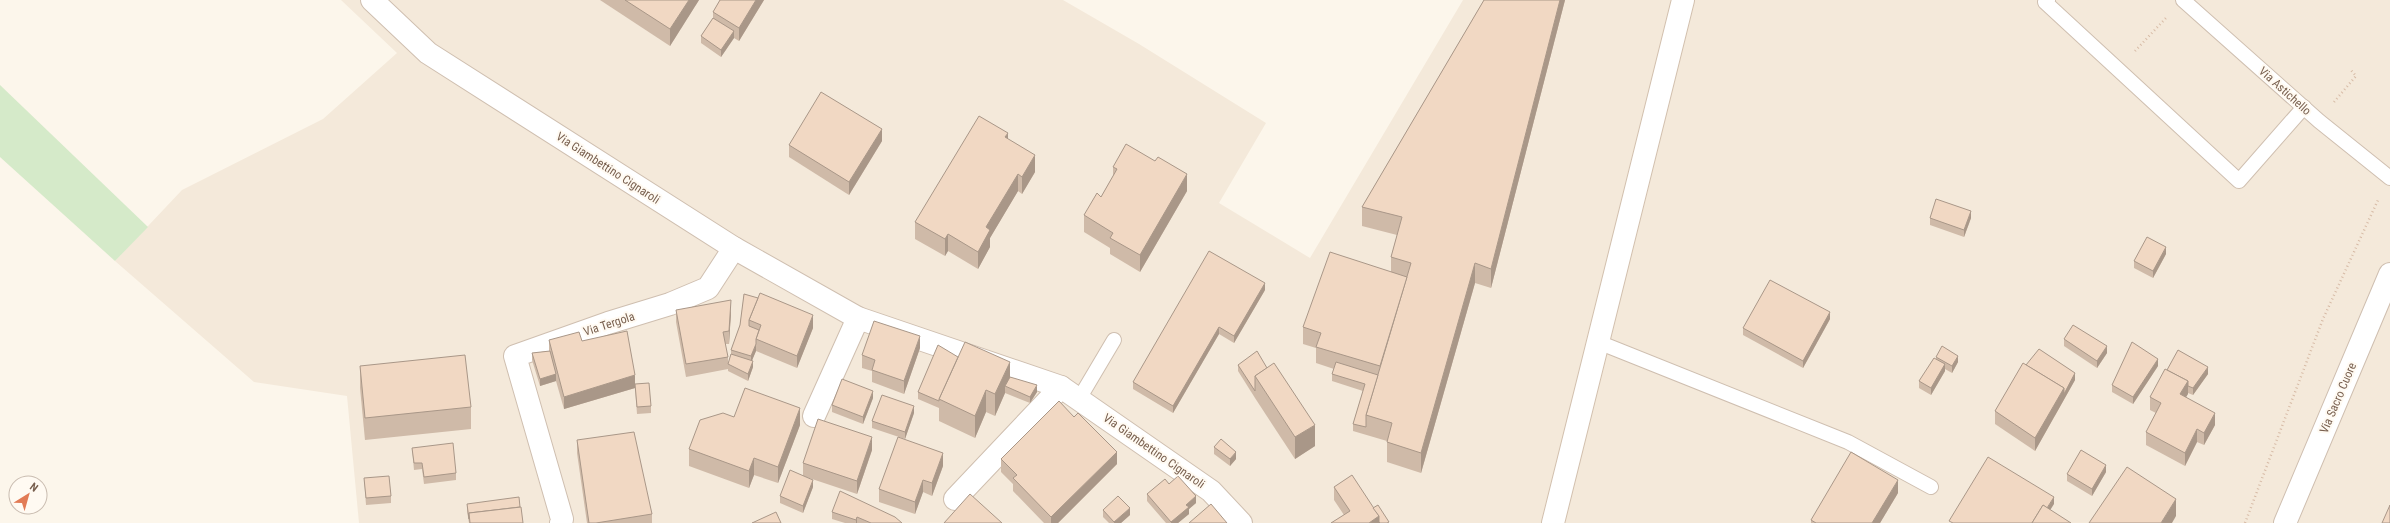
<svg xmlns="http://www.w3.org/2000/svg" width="2390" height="523" font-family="'Roboto Condensed',sans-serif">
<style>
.residential{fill:#f4e9da}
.green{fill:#d5eac9}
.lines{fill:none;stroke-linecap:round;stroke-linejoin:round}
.service-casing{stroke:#cfbfb0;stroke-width:16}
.minor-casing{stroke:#cfbfb0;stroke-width:24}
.tertiary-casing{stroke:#cfbfb0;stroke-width:24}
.secondary-casing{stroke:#d2c0ae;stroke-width:24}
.path{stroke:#d7bba6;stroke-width:2.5;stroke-dasharray:1 3;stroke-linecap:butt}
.service{stroke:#fff;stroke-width:14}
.minor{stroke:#fff;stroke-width:22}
.tertiary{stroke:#fff;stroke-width:22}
.secondary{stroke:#fff;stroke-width:22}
.wall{fill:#cfbaa8}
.shaded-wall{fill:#a99788}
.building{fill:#f1d8c3;stroke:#a99788}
.labels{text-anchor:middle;stroke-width:4;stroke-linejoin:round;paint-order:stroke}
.street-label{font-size:12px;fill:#785f4e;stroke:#fffaf2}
</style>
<rect width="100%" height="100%" fill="#fcf6eb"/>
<polygon class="residential" points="341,0 1063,0 1139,44 1266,123 1219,203 1310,258 1463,0 2390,0 2390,523 359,523 347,396 254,382 115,261 182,190 323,119 397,53"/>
<polygon class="green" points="0,85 148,227 115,261 0,157"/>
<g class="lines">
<defs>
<g id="service">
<polyline points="2048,0 2045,2 2239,181 2304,107"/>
<polyline points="2183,0 2319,121 2390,178"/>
<polyline points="1598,342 1848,442 1931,487"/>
<polyline points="1079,399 1114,340"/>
</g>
<g id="minor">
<polyline points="372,0 428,53 734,248 858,318 1061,387 1211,491 1241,523"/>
<polyline points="814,416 858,318"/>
<polyline points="955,499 1061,387"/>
<polyline points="561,523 562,519 515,356 608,323 670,304 708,288 734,248"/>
</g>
<polyline id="tertiary" points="2285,523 2390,274"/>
<polyline id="secondary" points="1553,523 1683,0"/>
</defs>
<use href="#service" class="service-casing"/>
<use href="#minor" class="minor-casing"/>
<use href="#tertiary" class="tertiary-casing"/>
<use href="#secondary" class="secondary-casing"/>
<g class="path">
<polyline points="2135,51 2166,18"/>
<polyline points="2334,102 2356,76 2350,69"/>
<polyline points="2245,523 2323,319 2378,200"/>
</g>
<use href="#service" class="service"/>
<use href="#minor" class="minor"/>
<use href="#tertiary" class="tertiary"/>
<use href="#secondary" class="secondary"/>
</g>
<g class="wall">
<polygon points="600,0 699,0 670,46"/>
<polygon points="720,0 764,0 739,41 734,38 721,57 701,43 701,36 713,18 713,12"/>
<polygon points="1484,0 1565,0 1491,288 1475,283 1421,473 1387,462 1387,441 1353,431 1353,424 1363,391 1332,381 1332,374 1334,369 1316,363 1316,348 1303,344 1303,327 1391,272 1391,257 1397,235 1362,226 1362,207"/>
<polygon points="1008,139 1035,172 1022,194 1018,191 990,238 990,247 978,269 948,251 945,256 915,239 915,222"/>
<polygon points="882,141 849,195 789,157 789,145"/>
<polygon points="1113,167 1187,191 1140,272 1110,254 1110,248 1084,232 1084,215 1101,197 1113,176"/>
<polygon points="1930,218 1971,218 1964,237 1930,225"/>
<polygon points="2166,254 2153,278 2134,268 2134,261"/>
<polygon points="1265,290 1234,343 1219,334 1173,413 1133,389 1133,382"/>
<polygon points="744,294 813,328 797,368 756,351 752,360 753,367 748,381 728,371 728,369 686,377 676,322 676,310 731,312 729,344 725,344 728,357 728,364 731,354 731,350 740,325"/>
<polygon points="1830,319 1803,368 1743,335 1743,328"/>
<polygon points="2064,339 2107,353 2097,368 2064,346"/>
<polygon points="549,340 582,341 635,384 651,406 651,413 637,414 635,388 564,409 556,381 540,386 532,360 532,353 549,351"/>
<polygon points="920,348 904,394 872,382 872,371 862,368 862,355"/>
<polygon points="958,357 1010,377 1037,392 1030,403 1005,393 995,416 986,412 975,438 939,421 939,408 918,399 918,392"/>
<polygon points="1936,357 1958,362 1952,373 1945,369 1945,371 1931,395 1919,388 1919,381 1936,359"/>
<polygon points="1238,365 1267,368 1315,446 1295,459 1255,398 1238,371"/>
<polygon points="2026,365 2075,380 2035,451 1995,424 1995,411"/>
<polygon points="360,366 471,407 471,429 365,440 360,388"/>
<polygon points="2158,366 2133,404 2112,392 2112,385"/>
<polygon points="2167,370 2208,374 2193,395 2188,393 2186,397 2215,425 2204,445 2197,442 2185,466 2146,445 2146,432 2156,413 2150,410 2150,397"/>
<polygon points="873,398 863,424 832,412 832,405"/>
<polygon points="914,413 905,439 872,428 872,421"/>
<polygon points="734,417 800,425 778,483 754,475 749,488 689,466 689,449"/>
<polygon points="577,440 652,514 652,523 587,523 577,453"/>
<polygon points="1214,447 1236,459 1230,466 1214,454"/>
<polygon points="412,448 456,473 456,480 424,484 422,469 414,470"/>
<polygon points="872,450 857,494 803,476 803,463"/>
<polygon points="1001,459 1117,464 1058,523 1044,523 1013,491 1013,484 1001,472"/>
<polygon points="943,466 932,496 923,492 915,514 879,502 879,489"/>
<polygon points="2106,472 2092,496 2067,481 2067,474"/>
<polygon points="364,478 391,496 391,503 366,505"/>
<polygon points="1169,484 1196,503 1189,509 1189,514 1178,523 1166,523 1147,501 1147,494"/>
<polygon points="813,487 803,513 780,503 780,496"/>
<polygon points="1334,487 1373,508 1389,523 1331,523 1344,515 1334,500"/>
<polygon points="1898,493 1880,523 1811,523 1811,520"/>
<polygon points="467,504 523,523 469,523 467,511"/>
<polygon points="1103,510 1130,515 1121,523 1109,523 1103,517"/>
<polygon points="832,512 902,523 845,523 832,519"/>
</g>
<g class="shaded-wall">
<polygon points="689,0 699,0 670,46 670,29"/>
<polygon points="756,0 764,0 739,41 739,28"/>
<polygon points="1560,0 1565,0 1491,288 1491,269"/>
<polygon points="734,31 734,38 721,57 721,50"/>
<polygon points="882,129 882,141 849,195 849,182"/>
<polygon points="1008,133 1008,150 1005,137"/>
<polygon points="1035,155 1035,172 1022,194 1022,177"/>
<polygon points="1018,174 1018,191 990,238 990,247 978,269 978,252 986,227"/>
<polygon points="1187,174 1187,191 1140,272 1140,255"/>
<polygon points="1971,211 1971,218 1964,237 1964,230"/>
<polygon points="948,234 948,251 945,256 945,239"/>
<polygon points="2166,247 2166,254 2153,278 2153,271"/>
<polygon points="1475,263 1475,283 1421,473 1421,453"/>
<polygon points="1265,283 1265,290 1234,343 1234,336"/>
<polygon points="731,300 731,312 729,344 729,331"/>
<polygon points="1830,312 1830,319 1803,368 1803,361"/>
<polygon points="813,315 813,328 797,368 797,356"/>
<polygon points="1219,327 1219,334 1173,413 1173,406"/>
<polygon points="920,336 920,348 904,394 904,381"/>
<polygon points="756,344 756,351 751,363 751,356"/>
<polygon points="2107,346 2107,353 2097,368 2097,361"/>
<polygon points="1958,356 1958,362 1952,373 1952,366"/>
<polygon points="2158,359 2158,366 2133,404 2133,397"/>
<polygon points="753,361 753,367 748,381 748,374"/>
<polygon points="1010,362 1010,384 1005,386 1005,393 995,416 995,394"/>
<polygon points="1945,364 1945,371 1931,395 1931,388"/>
<polygon points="2208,367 2208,374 2193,395 2193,388"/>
<polygon points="2075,373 2075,380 2035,451 2035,438 2064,388"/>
<polygon points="556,374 556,381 540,386 540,379"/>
<polygon points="635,375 635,388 564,409 564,397"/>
<polygon points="2188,381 2188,394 2180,407 2180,394"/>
<polygon points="1037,385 1037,392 1030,403 1030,397"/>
<polygon points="986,390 986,412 975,438 975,416"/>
<polygon points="873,391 873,398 863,424 863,417"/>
<polygon points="914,406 914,413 905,439 905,432"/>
<polygon points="800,408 800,425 778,483 778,467"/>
<polygon points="2215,413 2215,425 2204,445 2204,433"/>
<polygon points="1315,425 1315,446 1295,459 1295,437"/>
<polygon points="2197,429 2197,442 2185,466 2185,453"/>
<polygon points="872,437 872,450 857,494 857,481"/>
<polygon points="1117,452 1117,464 1058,523 1051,523 1051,517"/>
<polygon points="1236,452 1236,459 1230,466 1230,459"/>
<polygon points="943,453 943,466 932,496 932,483"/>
<polygon points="754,458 754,475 749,488 749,471"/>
<polygon points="2106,465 2106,472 2092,496 2092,489"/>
<polygon points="813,480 813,487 803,513 803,506"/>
<polygon points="923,480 923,492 915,514 915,502"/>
<polygon points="1898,480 1898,493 1880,523 1872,523"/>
<polygon points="1196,496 1196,503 1189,509 1189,514 1178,523 1171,523 1171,522 1186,505"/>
<polygon points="2054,497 2054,504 2042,523 2038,523"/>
<polygon points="2176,499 2176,516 2172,523 2161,523"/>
<polygon points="1130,508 1130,515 1121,523 1114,523 1114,522"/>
<polygon points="1379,516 1379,523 1369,523"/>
<polygon points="857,517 857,523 856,523 856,520"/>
</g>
<g class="building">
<polygon points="625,0 689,0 670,29"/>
<polygon points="720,0 756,0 739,28 713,12"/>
<polygon points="1484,0 1560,0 1491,269 1475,263 1421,453 1387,442 1392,423 1366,415 1411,263 1391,257 1402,217 1362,207"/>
<polygon points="713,18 734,31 721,50 701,36"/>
<polygon points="821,92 882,129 849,182 789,145"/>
<polygon points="979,116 1008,133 1005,137 1035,155 1022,177 1018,174 986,227 990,230 978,252 948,234 945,239 915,222"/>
<polygon points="1126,144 1155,161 1158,157 1187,174 1140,255 1110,238 1113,233 1084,215 1097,193 1101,197 1117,169 1113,167"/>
<polygon points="1936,199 1971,211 1964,230 1930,218"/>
<polygon points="2147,237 2166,247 2153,271 2134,261"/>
<polygon points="1209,251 1265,283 1234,336 1219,327 1173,406 1133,382"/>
<polygon points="1330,252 1407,277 1380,366 1316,347 1321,333 1303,327"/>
<polygon points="1770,280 1830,312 1803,361 1743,328"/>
<polygon points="760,293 813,315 797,356 756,339 761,325 749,320"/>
<polygon points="744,294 758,298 749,320 749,326 759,330 756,339 756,344 751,356 731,350 740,325"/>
<polygon points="731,300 729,331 723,332 728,357 686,364 676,310"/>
<polygon points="874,321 920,336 904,381 872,370 875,360 862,355"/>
<polygon points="2073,325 2107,346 2097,361 2064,339"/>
<polygon points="627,331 635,375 564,397 549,340 579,332 582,341"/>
<polygon points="965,342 1010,362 995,394 986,390 975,416 939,399"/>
<polygon points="2132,342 2158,359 2133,397 2112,385"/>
<polygon points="938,345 958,357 939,399 939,401 918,392"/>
<polygon points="1942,346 1958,356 1952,366 1936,357"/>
<polygon points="2039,349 2075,373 2064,394 2064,388 2026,365"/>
<polygon points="2178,350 2208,367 2193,388 2188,386 2188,381 2167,370"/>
<polygon points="550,351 556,374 540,379 532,353"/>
<polygon points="1257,351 1267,368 1255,376 1255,391 1238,365"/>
<polygon points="731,354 753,361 748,374 728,364"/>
<polygon points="465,355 471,407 365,418 360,366"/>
<polygon points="1934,358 1945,364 1931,388 1919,381"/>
<polygon points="1336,362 1378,375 1366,415 1366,427 1353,424 1365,384 1332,374"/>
<polygon points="1274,363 1315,425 1295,437 1255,376"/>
<polygon points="2023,363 2064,388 2035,438 1995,411"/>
<polygon points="2165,369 2188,381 2180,394 2215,413 2204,433 2197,429 2185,453 2146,432 2161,403 2150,397"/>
<polygon points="1010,377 1037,385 1030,397 1005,386"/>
<polygon points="842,379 873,391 863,417 832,405"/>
<polygon points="649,383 651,406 637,407 635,384"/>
<polygon points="745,388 800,408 778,467 754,458 749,471 689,449 700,420 723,413 734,417"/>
<polygon points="882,395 914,406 905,432 872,421"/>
<polygon points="1059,401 1074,417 1078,413 1117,452 1051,517 1013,478 1017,475 1001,459"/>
<polygon points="818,419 872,437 857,481 803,463"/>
<polygon points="634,432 652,514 596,523 589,523 577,440"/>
<polygon points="898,437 943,453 932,483 923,480 915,502 879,489"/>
<polygon points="1221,439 1236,452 1230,459 1214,447"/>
<polygon points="453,443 456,473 424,477 422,463 414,463 412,448"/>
<polygon points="2081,450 2106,465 2092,489 2067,474"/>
<polygon points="1851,452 1898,480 1872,523 1816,523 1811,520"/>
<polygon points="1988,457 2054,497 2047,508 2043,505 2032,523 1953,523 1949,521"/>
<polygon points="2127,467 2176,499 2161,523 2089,523"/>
<polygon points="790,470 813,480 803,506 780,496"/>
<polygon points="1352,475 1379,516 1369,523 1331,523 1350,511 1334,487"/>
<polygon points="389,476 391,496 366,498 364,478"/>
<polygon points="1178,476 1196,496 1186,505 1189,507 1171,522 1147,494 1165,479 1169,484"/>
<polygon points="840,491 895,517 902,523 871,523 857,517 856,520 832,512"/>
<polygon points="970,494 1002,523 944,523"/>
<polygon points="1118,496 1130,508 1114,522 1103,510"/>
<polygon points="519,497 520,507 469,513 469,519 467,504"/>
<polygon points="1211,504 1227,523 1189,523"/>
<polygon points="1378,505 1389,522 1387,523 1380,523 1379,522 1379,516 1373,508"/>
<polygon points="2043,505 2071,523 2032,523"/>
<polygon points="2390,505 2390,523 2382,523"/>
<polygon points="521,507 523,523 470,523 469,513"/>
<polygon points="776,512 781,523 752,523"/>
</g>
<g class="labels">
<g class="street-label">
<text transform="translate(2285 91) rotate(42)" y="4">Via Astichello</text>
<text transform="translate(608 168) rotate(33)" y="4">Via Giambettino Cignaroli</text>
<text transform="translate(609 324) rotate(-18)" y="4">Via Tergola</text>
<text transform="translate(2338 398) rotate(-67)" y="4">Via Sacro Cuore</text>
<text transform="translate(1154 451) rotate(35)" y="4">Via Giambettino Cignaroli</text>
</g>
</g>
<g transform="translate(28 495) rotate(37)"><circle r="19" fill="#fffaf2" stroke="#c9bcb0"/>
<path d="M0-3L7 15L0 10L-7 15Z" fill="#e27b55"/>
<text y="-6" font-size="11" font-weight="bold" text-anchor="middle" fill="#785f4e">N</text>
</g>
</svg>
